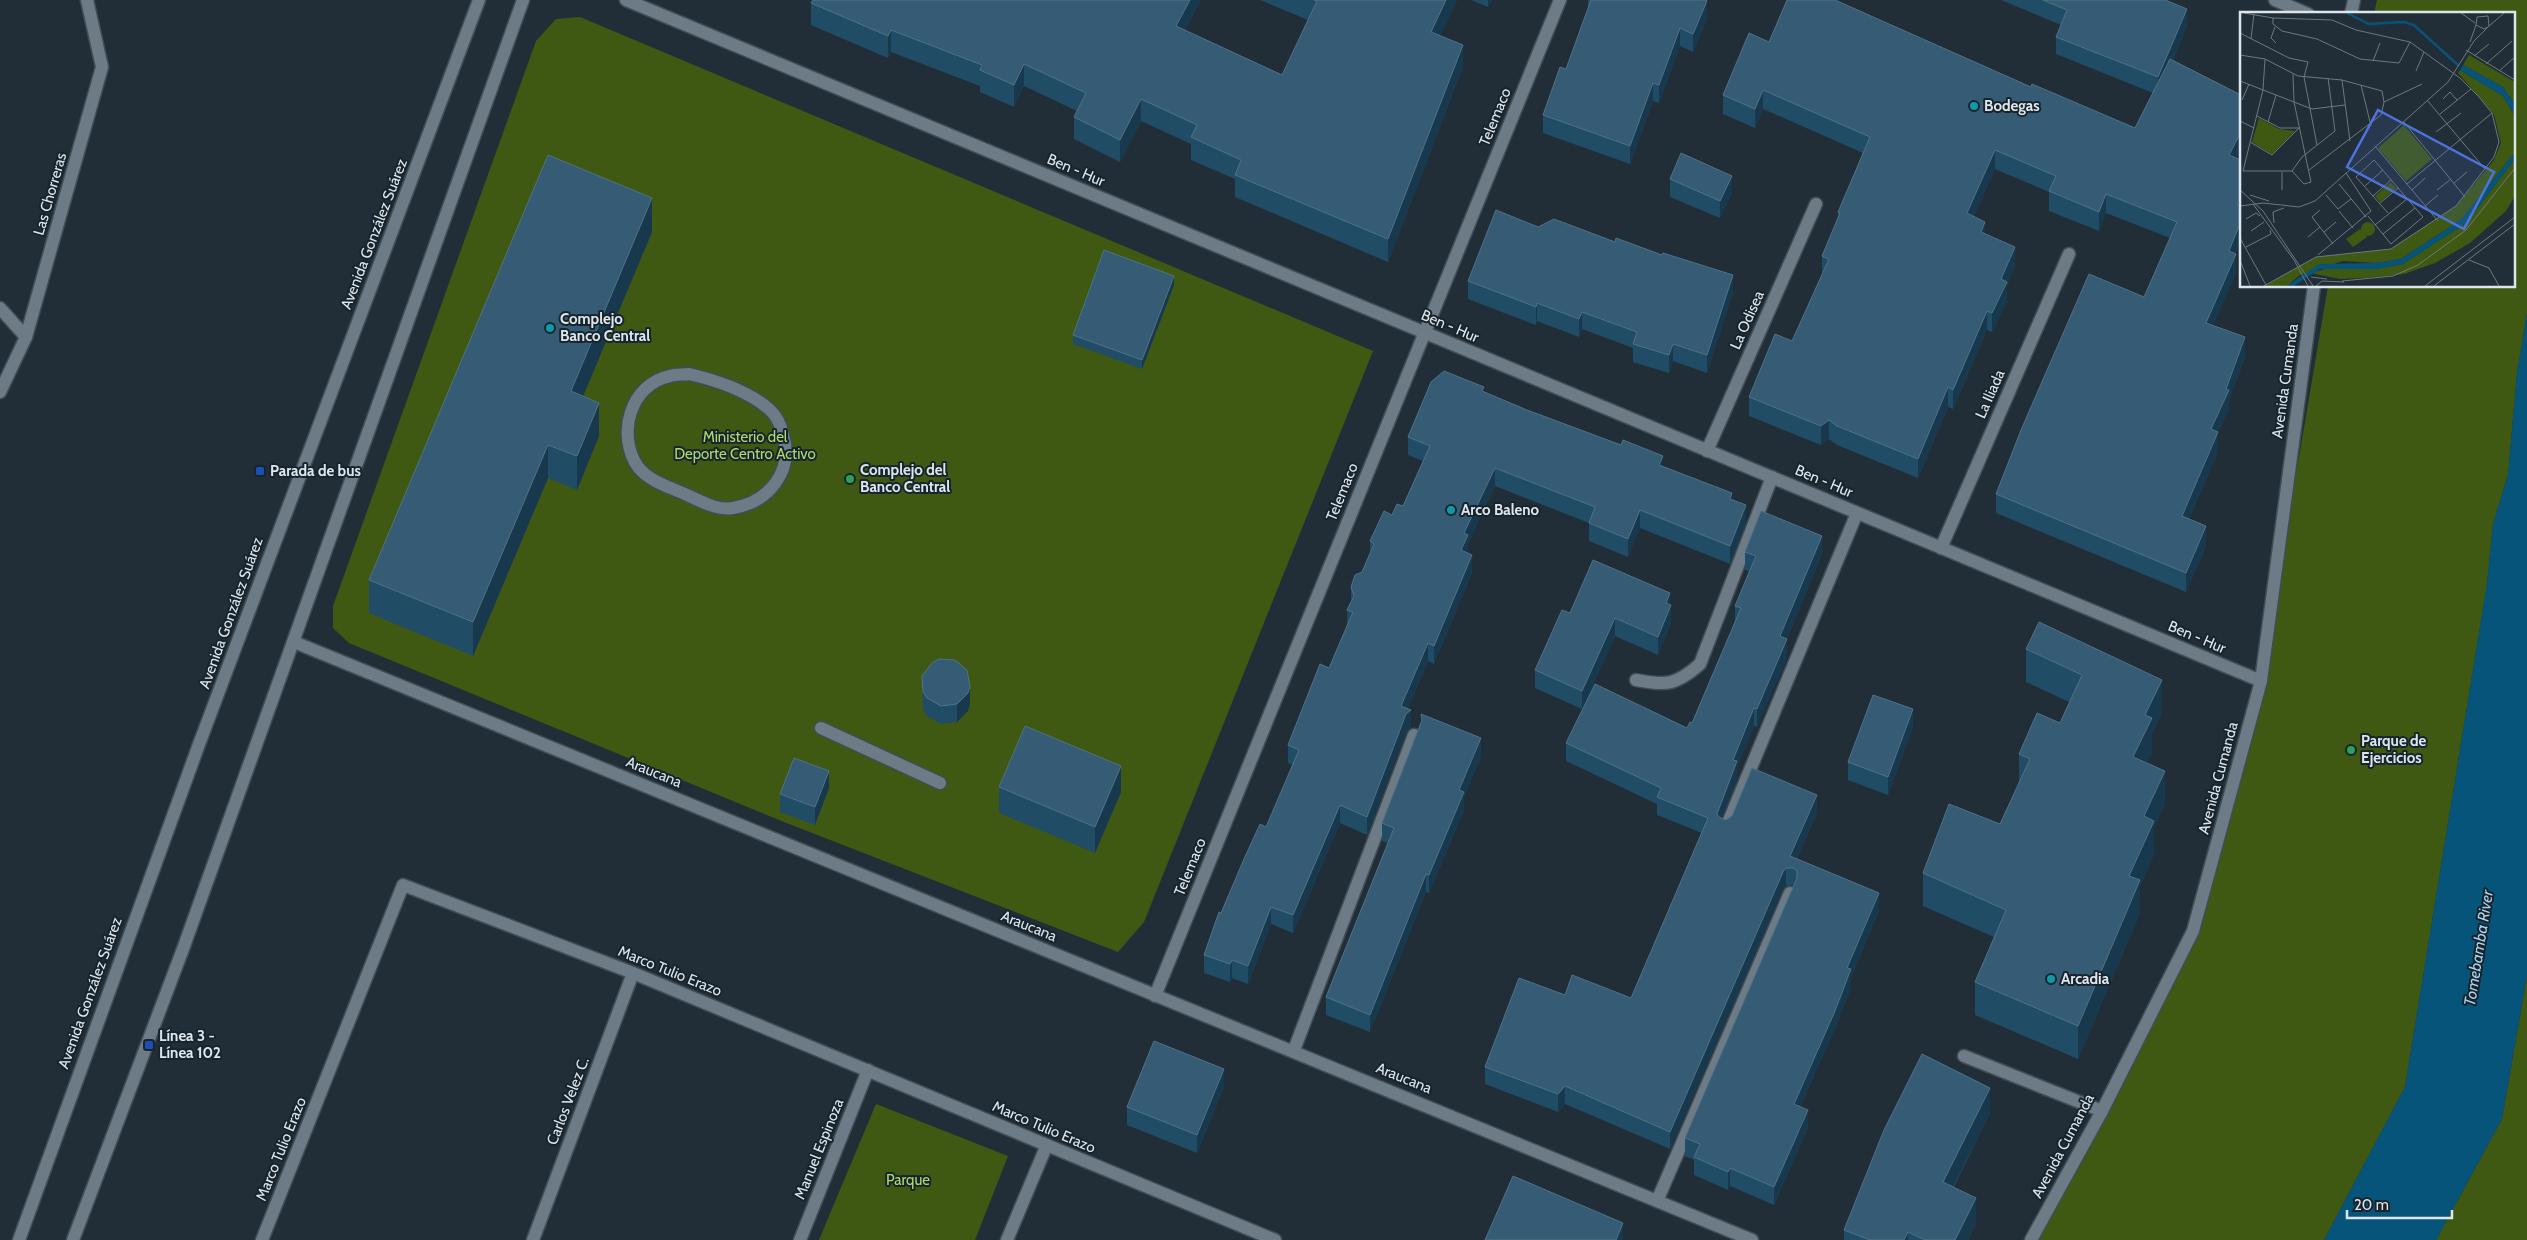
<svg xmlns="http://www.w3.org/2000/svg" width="2527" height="1240" font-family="Cabin,sans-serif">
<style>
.green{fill:#405912}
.water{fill:#07547a}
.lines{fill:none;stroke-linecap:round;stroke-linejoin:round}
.lane-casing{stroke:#424c54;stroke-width:15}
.street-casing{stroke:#424c54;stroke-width:15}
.secondary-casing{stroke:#424c54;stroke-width:15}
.lane{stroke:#6c7b85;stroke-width:12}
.street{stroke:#6c7b85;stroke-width:12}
.secondary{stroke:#6c7b85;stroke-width:12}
.wall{fill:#204c66}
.shaded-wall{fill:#18394d}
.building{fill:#355c74;stroke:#4f7287}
.culture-dot{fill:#0f9aa8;stroke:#18242d;stroke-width:2}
.transit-dot{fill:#1a4fb4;stroke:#18242d;stroke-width:2}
.leisure-dot{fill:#2e9e5b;stroke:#18242d;stroke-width:2}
.labels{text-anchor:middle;stroke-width:4;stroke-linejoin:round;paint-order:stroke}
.poi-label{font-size:15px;font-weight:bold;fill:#dee6ec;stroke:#18242d;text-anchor:start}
.street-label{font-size:15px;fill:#dee6ec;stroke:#18242d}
.park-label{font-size:15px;fill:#aeda6f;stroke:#18242d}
.water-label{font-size:16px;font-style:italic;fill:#abd3ef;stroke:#18242d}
.inset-river{fill:none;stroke:#07547a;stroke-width:2.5}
.inset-road{fill:none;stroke:#6d787f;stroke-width:1}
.view{fill:#4d74dd;fill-opacity:0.15;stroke:#4d74dd;stroke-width:2.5}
.inset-edge{fill:none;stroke:#dee6ec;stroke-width:2.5}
</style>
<rect width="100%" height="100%" fill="#222e37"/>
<g class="green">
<polygon points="2377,0 2527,0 2527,313 2517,373 2508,475 2493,524 2487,584 2405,1087 2324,1240 2031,1240 2193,931 2261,681 2328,286 2513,286 2513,14 2374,14"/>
<polygon points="580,17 1373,351 1144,922 1118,952 784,822 349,643 333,628 333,606 536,41 556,19"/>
<polygon points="2527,976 2527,1240 2436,1240 2502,1119"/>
<polygon points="876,1104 1008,1156 975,1240 819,1240"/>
</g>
<polygon class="water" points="2527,313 2527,976 2502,1119 2436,1240 2324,1240 2405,1087 2487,584 2493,524 2508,475 2517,373"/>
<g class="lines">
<defs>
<g id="lane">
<path d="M689 374C715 380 748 391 769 409 776 415 781 426 783 435 794 471 769 502 733 508 717 511 701 501 687 495 670 487 650 482 638 467 616 435 630 384 670 376 676 374 683 375 689 374Z"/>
<polyline points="821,728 940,783"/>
</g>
<g id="street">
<polyline points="626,0 2261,681"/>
<polyline points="2275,0 2308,14"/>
<polyline points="2351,14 2354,0"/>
<polyline points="0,308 26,337"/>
<polyline points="0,392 26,337 102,67 87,0"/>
<polyline points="1707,451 1816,204"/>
<polyline points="1941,548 2069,254"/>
<polyline points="294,642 1752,1240"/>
<path d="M1636 680C1667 686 1676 685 1700 664L1772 477"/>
<polyline points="1725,830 1857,513"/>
<polyline points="1155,996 1560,0"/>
<polyline points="1294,1050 1414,735"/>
<polyline points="1964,1056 2102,1111"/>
<polyline points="1657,1201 1790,893"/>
<polyline points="262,1240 403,885 633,973 1275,1240"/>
<polyline points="533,1240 633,973"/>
<polyline points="800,1240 868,1070"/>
<polyline points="1007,1240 1046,1147"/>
<polyline points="2031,1240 2102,1111 2193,931 2261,681 2314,286"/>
</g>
<g id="secondary">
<polyline points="19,1240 198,747 479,0"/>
<polyline points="73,1240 183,949 523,0"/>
</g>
</defs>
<use href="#lane" class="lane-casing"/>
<use href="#street" class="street-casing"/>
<use href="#secondary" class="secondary-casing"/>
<use href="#lane" class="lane"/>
<use href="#street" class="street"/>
<use href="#secondary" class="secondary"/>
</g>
<g class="wall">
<polygon points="1201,0 1185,30 1282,75 1308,20 1260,0 1457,0 1440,36 1463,67 1388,262 1235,197 1235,179 1191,160 1191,144 1141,121 1120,162 1074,139 1074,117 1077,111 1024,86 1014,107 980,92 980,86 891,52 888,58 811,25 811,3"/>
<polygon points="1471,0 1492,0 1488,7"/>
<polygon points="1588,0 1706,0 1707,19 1693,52 1680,46 1659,103 1653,101 1630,164 1543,133 1543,115 1566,69 1588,9"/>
<polygon points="2001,0 2165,0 2187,26 2173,60 2241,95 2241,151 2237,158 2241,160 2241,241 2235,254 2236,273 2213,325 2245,357 2229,400 2229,409 2218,432 2218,452 2189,519 2206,546 2186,592 1996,513 1996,494 2144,297 2170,238 2106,213 2099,231 2049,211 2049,192 1995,169 1974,216 1985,234 2015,266 2007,285 2007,301 1992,332 1987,330 1953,409 1948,407 1918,478 1837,445 1829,439 1821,445 1749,416 1749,397 1792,341 1822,275 1822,256 1838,219 1838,212 1863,153 1763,109 1755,128 1723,114 1723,95 1769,42 2031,87 2135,128 2153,93 2056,54 2056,37 2061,25"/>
<polygon points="1670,179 1732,193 1720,218 1670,197"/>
<polygon points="1538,227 1733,293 1707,373 1673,361 1669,373 1633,362 1633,348 1582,329 1579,337 1537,321 1536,325 1468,299 1468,281"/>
<polygon points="652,232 583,396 599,436 577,490 548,478 473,656 369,613 369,580"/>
<polygon points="1174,285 1142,369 1073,344 1073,335"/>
<polygon points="1484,392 1663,466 1732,500 1746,523 1730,564 1640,528 1628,557 1589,541 1589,523 1495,486 1468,544 1467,553 1472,573 1434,664 1428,661 1408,708 1411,728 1406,732 1367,835 1340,823 1293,933 1271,924 1248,984 1232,978 1230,982 1204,973 1204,955 1221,913 1266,827 1293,765 1288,763 1288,745 1329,668 1347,626 1347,610 1351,602 1351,587 1362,572 1370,553 1370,541 1392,515 1403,506 1423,461 1408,455 1408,437"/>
<polygon points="1745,552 1822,554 1787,639 1787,657 1757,727 1754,726 1737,767 1737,779 1722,819 1726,820 1817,813 1797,859 1879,911 1851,977 1851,987 1835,1029 1800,1107 1808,1128 1774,1205 1730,1186 1728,1190 1694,1175 1694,1160 1685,1156 1685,1138 1794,886 1793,885 1786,886 1783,890 1670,1149 1565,1104 1558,1112 1485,1084 1485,1067 1565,995 1631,998 1702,833 1657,815 1657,804 1566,761 1566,743 1687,728 1692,723 1735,622 1735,606 1749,571 1745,570"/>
<polygon points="1670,605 1671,623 1658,655 1615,636 1582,709 1535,688 1535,670 1570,613"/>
<polygon points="2026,649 2162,713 2152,733 2152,751 2146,763 2165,804 2154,827 2154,854 2140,886 2140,913 2078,1059 1975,1015 1975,982 1994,937 1923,906 1923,873 2000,824 2019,783 2019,754 2060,723 2069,702 2026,682"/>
<polygon points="922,676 970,703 968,711 957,722 941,724 927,716 923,710"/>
<polygon points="1913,727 1888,795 1848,780 1848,762"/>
<polygon points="1481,756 1464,797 1464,810 1429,893 1426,892 1370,1032 1326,1015 1326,997 1388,843 1382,841 1382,823"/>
<polygon points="999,787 1121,792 1095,853 999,813"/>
<polygon points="829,788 815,825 780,812 780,794"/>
<polygon points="1224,1087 1197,1153 1127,1125 1127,1107"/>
<polygon points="1990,1113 1954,1187 1976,1223 1968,1240 1844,1240 1844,1230"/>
</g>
<g class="shaded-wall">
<polygon points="1190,0 1201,0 1176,48 1176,26"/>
<polygon points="1446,0 1457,0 1431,55 1431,32"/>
<polygon points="1488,0 1492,0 1488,7"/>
<polygon points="1707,1 1707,19 1693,52 1693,34"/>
<polygon points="2187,9 2187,26 2158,95 2158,77"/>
<polygon points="1680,28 1680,46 1659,103 1659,85"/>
<polygon points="891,30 891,52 888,58 888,36"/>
<polygon points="1463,45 1463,67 1388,262 1388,239"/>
<polygon points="1024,64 1024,86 1014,107 1014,85"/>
<polygon points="1653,83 1653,101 1630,164 1630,146"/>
<polygon points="1763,90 1763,109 1755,128 1755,109"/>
<polygon points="1141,99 1141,121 1120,162 1120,140"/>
<polygon points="2241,132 2241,151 2229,174 2229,155"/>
<polygon points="1995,150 1995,169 1967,233 1967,213"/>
<polygon points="1732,176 1732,193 1720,218 1720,201"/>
<polygon points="2106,194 2106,213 2099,231 2099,212"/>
<polygon points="2241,195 2241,214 2237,204"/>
<polygon points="652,198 652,232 571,425 571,391"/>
<polygon points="2241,221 2241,241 2229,269 2236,254 2236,273 2206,342 2206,323 2229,251"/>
<polygon points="1985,222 1985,241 1981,232"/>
<polygon points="2015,247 2015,266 2007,285 2007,301 1992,332 1992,313 2001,279"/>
<polygon points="1733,275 1733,293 1707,373 1707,355"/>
<polygon points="1174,276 1174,285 1142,369 1142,360"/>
<polygon points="1537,303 1537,321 1536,325 1536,307"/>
<polygon points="1987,311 1987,330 1953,409 1953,390"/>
<polygon points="1582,312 1582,329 1579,337 1579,319"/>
<polygon points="2245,337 2245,357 2229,400 2229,409 2211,448 2211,429"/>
<polygon points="1673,344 1673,361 1669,373 1669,355"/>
<polygon points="1948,387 1948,407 1918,478 1918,459"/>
<polygon points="599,403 599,436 577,490 577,456"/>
<polygon points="1829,420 1829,439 1821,445 1821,426"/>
<polygon points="2218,432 2218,452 2182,535 2182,516"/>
<polygon points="548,445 548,478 473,656 473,622"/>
<polygon points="1663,456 1663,473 1659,465"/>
<polygon points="1495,468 1495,486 1468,544 1468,553 1461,568 1461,550 1464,533"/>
<polygon points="1746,505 1746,523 1730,564 1730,546"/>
<polygon points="1640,510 1640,528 1628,557 1628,539"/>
<polygon points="2206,526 2206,546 2186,592 2186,573"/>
<polygon points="1822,536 1822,554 1787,639 1787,657 1757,727 1757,709 1780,636"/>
<polygon points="1472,555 1472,573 1434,664 1434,646"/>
<polygon points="1670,593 1671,623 1658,655 1658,637 1666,603"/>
<polygon points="1615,618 1615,636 1582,709 1582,691"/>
<polygon points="1428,643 1428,661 1401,724 1401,706"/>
<polygon points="2162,680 2162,713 2152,733 2152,751 2133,790 2133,757 2145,715"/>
<polygon points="970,686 970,703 968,711 957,722 957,704"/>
<polygon points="1754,708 1754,726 1737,767 1737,779 1717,832 1717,814 1733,760"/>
<polygon points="1913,709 1913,727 1888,795 1888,777"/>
<polygon points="1411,710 1411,728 1406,732 1367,835 1367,817 1406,714"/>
<polygon points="1481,738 1481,756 1464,797 1464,810 1429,893 1429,875 1459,790"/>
<polygon points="1121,766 1121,792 1095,853 1095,827"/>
<polygon points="829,771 829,788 815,825 815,807"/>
<polygon points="2165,771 2165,804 2154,827 2154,854 2140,886 2140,913 2078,1059 2078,1026 2129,876 2144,816"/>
<polygon points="1817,795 1817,813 1793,868 1790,856"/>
<polygon points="1340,805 1340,823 1293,933 1293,915"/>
<polygon points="1786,868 1786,886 1783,890 1670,1149 1670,1132 1783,872"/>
<polygon points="1426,874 1426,892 1370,1032 1370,1015"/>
<polygon points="1879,893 1879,911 1851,977 1851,987 1835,1029 1794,1122 1794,1104 1847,968"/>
<polygon points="1271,907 1271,924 1248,984 1248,966"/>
<polygon points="1232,960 1232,978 1230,982 1230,964"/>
<polygon points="1224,1069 1224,1087 1197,1153 1197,1135"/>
<polygon points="1565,1086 1565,1104 1558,1112 1558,1094"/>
<polygon points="1990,1088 1990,1113 1943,1207 1943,1182"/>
<polygon points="1808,1110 1808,1128 1774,1205 1774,1187"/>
<polygon points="1730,1168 1730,1186 1728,1190 1728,1172"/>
<polygon points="1976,1198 1976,1223 1968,1240 1955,1240"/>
<polygon points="1623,1223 1623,1240 1616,1240"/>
<polygon points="1908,1232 1908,1240 1904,1240"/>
</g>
<g class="building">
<polygon points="813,0 1190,0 1176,26 1282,75 1317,1 1314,0 1446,0 1431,32 1463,45 1388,239 1235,175 1241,160 1191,137 1197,125 1141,99 1120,140 1074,117 1086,93 1024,64 1014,85 980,70 982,65 891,30 888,36 811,3"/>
<polygon points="1591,0 1706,0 1707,1 1693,34 1680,28 1659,85 1653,83 1630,146 1543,115 1560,67 1566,69"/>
<polygon points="1787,0 1835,0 2031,87 2032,84 2135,128 2170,59 2241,95 2241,132 2229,155 2241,160 2241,195 2237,204 2241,205 2241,221 2229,251 2236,254 2206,323 2245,337 2226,389 2229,390 2211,429 2218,432 2182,516 2206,526 2186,573 1996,494 2021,430 2089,274 2144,297 2177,222 2106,194 2099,212 2049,191 2056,176 1995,150 1967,213 1985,222 1981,232 2015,247 2001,279 2007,282 1992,313 1987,311 1953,390 1948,387 1918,459 1837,426 1829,420 1821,426 1749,397 1775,334 1792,341 1829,259 1822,256 1840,213 1838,212 1870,137 1763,90 1755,109 1723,95 1749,33 1769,42"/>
<polygon points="2043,0 2165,0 2187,9 2158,77 2056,37 2067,10"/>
<polygon points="1681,153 1732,176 1720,201 1670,179"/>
<polygon points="548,155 652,198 571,391 599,403 577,456 548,445 473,622 369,580"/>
<polygon points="1496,210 1538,227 1554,219 1615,242 1616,238 1662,255 1663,253 1733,275 1707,355 1673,344 1669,355 1633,344 1637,332 1582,312 1579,319 1537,303 1536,307 1468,281"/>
<polygon points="1104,250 1174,276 1142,360 1073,335"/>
<polygon points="1444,371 1484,387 1482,391 1527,410 1621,445 1623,440 1663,456 1659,465 1732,493 1730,499 1746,505 1730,546 1640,510 1628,539 1589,523 1595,507 1495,468 1464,533 1468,535 1461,550 1472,555 1434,646 1428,643 1401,706 1411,710 1406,714 1367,817 1340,805 1293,915 1271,907 1248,966 1232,960 1230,964 1204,955 1219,912 1221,913 1244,859 1260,824 1266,827 1299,750 1288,745 1320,664 1329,668 1353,612 1347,610 1354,596 1351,587 1355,575 1362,572 1374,544 1370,541 1384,511 1392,515 1397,504 1403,506 1430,446 1408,437 1431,382"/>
<polygon points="1761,511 1822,536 1780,636 1787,639 1757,709 1754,708 1733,760 1737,761 1717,814 1719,817 1726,820 1732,816 1752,768 1817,795 1790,856 1879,893 1847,968 1851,969 1835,1011 1794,1104 1808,1110 1774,1187 1730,1168 1728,1172 1694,1157 1700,1144 1685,1138 1797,878 1797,871 1793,868 1786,868 1783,872 1670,1132 1565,1086 1558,1094 1485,1067 1519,978 1565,995 1572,975 1631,998 1708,818 1657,797 1661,788 1566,743 1595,684 1687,728 1690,722 1692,723 1741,608 1735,606 1756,556 1745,552"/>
<polygon points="1593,560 1670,593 1666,603 1671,605 1658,637 1615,618 1582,691 1535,670 1562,610 1570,613"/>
<polygon points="2039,622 2162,680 2145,715 2152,718 2133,757 2165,771 2144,816 2154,821 2129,876 2140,880 2078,1026 1975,982 2006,910 1923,873 1949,804 2000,824 2030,759 2019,754 2037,713 2060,723 2082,675 2026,649"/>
<polygon points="939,659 955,660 967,670 970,686 968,693 957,704 941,706 927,698 923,692 922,676 932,663"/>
<polygon points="1873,695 1913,709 1888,777 1848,762"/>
<polygon points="1421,714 1481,738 1459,790 1464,792 1429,875 1426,874 1370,1015 1326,997 1394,828 1382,823 1422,720"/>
<polygon points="1025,726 1121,766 1095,827 999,787"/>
<polygon points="794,758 829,771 815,807 780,794"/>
<polygon points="1154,1041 1224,1069 1197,1135 1127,1107"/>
<polygon points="1922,1054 1990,1088 1943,1182 1976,1198 1955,1240 1925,1240 1908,1232 1904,1240 1870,1240 1844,1230 1884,1130"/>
<polygon points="1513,1176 1623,1223 1616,1240 1485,1240"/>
</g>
<g class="culture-dot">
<circle cx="1974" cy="106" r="5"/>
<circle cx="550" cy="328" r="5"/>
<circle cx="1451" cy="510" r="5"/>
<circle cx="2051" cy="979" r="5"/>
</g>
<g class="transit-dot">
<rect x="255" y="466" width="10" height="10" rx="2.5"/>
<rect x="144" y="1040" width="10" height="10" rx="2.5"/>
</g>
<g class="leisure-dot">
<circle cx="850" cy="479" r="5"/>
<circle cx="2351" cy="750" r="5"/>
</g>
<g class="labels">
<g class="poi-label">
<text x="1984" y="111">Bodegas</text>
<text x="560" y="324">Complejo<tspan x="560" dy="17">Banco Central</tspan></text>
<text x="860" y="475">Complejo del<tspan x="860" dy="17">Banco Central</tspan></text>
<text x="270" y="476">Parada de bus</text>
<text x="1461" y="515">Arco Baleno</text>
<text x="2361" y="746">Parque de<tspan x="2361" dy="17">Ejercicios</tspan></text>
<text x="2061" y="984">Arcadia</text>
<text x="159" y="1041">Línea 3 -<tspan x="159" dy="17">Línea 102</tspan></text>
</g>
<g class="street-label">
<text transform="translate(1495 117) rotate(-68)" y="5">Telemaco</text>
<text transform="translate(1076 170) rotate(23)" y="5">Ben - Hur</text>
<text transform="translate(50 194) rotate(-74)" y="5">Las Chorreras</text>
<text transform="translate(374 234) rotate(-69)" y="5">Avenida González Suárez</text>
<text transform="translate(1747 320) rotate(-66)" y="5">La Odisea</text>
<text transform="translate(1450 326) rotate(23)" y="5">Ben - Hur</text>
<text transform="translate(2285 381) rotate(-82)" y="5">Avenida Cumanda</text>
<text transform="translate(1990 394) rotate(-66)" y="5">La Iliada</text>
<text transform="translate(1824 481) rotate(23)" y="5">Ben - Hur</text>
<text transform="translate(1342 492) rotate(-68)" y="5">Telemaco</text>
<text transform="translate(231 613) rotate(-70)" y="5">Avenida González Suárez</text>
<text transform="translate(2197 637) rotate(23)" y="5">Ben - Hur</text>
<text transform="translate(654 772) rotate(22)" y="5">Araucana</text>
<text transform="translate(2218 778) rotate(-75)" y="5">Avenida Cumanda</text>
<text transform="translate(1190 867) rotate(-68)" y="5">Telemaco</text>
<text transform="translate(1029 926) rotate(22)" y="5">Araucana</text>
<text transform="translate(670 971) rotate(22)" y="5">Marco Tulio Erazo</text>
<text transform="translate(90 993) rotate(-70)" y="5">Avenida González Suárez</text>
<text transform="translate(1404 1078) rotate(22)" y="5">Araucana</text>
<text transform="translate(568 1101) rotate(-69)" y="5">Carlos Velez C.</text>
<text transform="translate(1044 1127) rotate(23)" y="5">Marco Tulio Erazo</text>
<text transform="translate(2063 1146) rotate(-62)" y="5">Avenida Cumanda</text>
<text transform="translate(281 1149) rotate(-68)" y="5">Marco Tulio Erazo</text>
<text transform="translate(819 1149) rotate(-68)" y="5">Manuel Espinoza</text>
</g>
<g class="park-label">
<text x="745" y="442">Ministerio del<tspan x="745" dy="17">Deporte Centro Activo</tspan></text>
<text x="908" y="1185">Parque</text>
</g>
<g class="water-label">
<text transform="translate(2478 948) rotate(-81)" y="6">Tomebamba River</text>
</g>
</g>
<g transform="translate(2240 12)">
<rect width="275" height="275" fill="#222e37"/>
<path d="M229 43 275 70V92L263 75 223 53ZM220 58 263 84 275 104V140L222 207 161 247 136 251 103 249 60 263 47 274H24L76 245 151 237 216 194 254 148 261 131 254 102 218 61ZM19 106 39 117 55 119 32 142 12 130ZM164 113 192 147 166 169 138 136ZM275 147V184L266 199 230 231 195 251 164 262 124 266 100 267 71 261 88 256 136 257 163 252 226 211ZM151 170 156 176 140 190 135 184ZM121 217a7 7 0 1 1 14 0a7 7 0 1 1-14 0ZM120 217 127 225 113 235 106 227Z" fill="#405912"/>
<path d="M223 53 263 75 275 92V104L263 84 220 58ZM275 140V147L226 211 163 252 136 257H80L54 274H47L79 252 136 251 161 247 222 207Z" fill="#07547a"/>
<path class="inset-river" d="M107 1 129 12 164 10 174 13 219 54"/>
<path class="inset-road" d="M4 1 33 6 92 8 116 18 170 30 220 66 239 85 252 101 259 130 254 145 216 194 151 237 76 245 24 274M221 1 235 11M33 6V12L42 19 77 27 120 47 159 51 170 30M249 14 248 4 237 5 236 13 244 17 248 15 264 1M35 15 31 26 36 31M0 21 49 46 68 50 64 65 77 133M11 27 14 2M230 30 236 13M226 38 275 68M0 43 25 47 58 64 102 68 142 79 144 90 141 103 69 158M234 44 249 32M25 47 23 78 3 159H52L62 145 95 119 88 66M133 49 140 31M246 52 272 29M176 59 184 40M259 59 275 45M102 68 110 129M0 69 72 97 105 93M121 73 131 114M203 87 210 80 217 88M2 88 9 72M187 88 245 157M144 90 182 72M200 102 231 77M17 104 40 116H59M0 109 14 116M163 109 225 185M28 110 36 83M196 120 221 101M10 130 32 143 59 116M135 134 198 209M52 159 64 172 71 170 54 90 53 62M214 171 227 160M99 172 126 205M167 172 252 101M125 174 143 158M0 178 23 199 73 274M42 178V160M172 178 185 166M197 178 211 167M10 183 29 189M86 183 98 197 111 187M133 184 151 168M140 191 158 176M13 192 54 248 68 274M0 194 23 191 59 195 75 189 208 70 234 29 248 15M185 194 198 183M80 198 72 205 93 232M99 199 113 216M128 204 151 232 183 205 134 148 116 165 148 201M6 207 16 201 20 204M34 211 33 200 44 196M135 213 167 187M11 219 24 210M84 220 96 210M143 222 175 196M68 225 80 215M0 226 26 273M6 235 31 222 30 218M78 243 131 199 106 161M0 248 10 274M229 248 249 256 259 274M71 265 87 267M102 269 153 264 178 253 226 218 275 156M76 274 82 269 104 270M185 274 275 205M194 274 275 212"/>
<path class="view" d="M138 98 254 160 224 217 107 155Z"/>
<rect width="275" height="275" class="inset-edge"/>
</g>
<path d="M2347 1210v8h105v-8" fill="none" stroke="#dee6ec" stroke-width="2.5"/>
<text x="2354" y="1210" font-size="15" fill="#dee6ec" stroke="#18242d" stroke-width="4" paint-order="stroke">20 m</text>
</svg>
